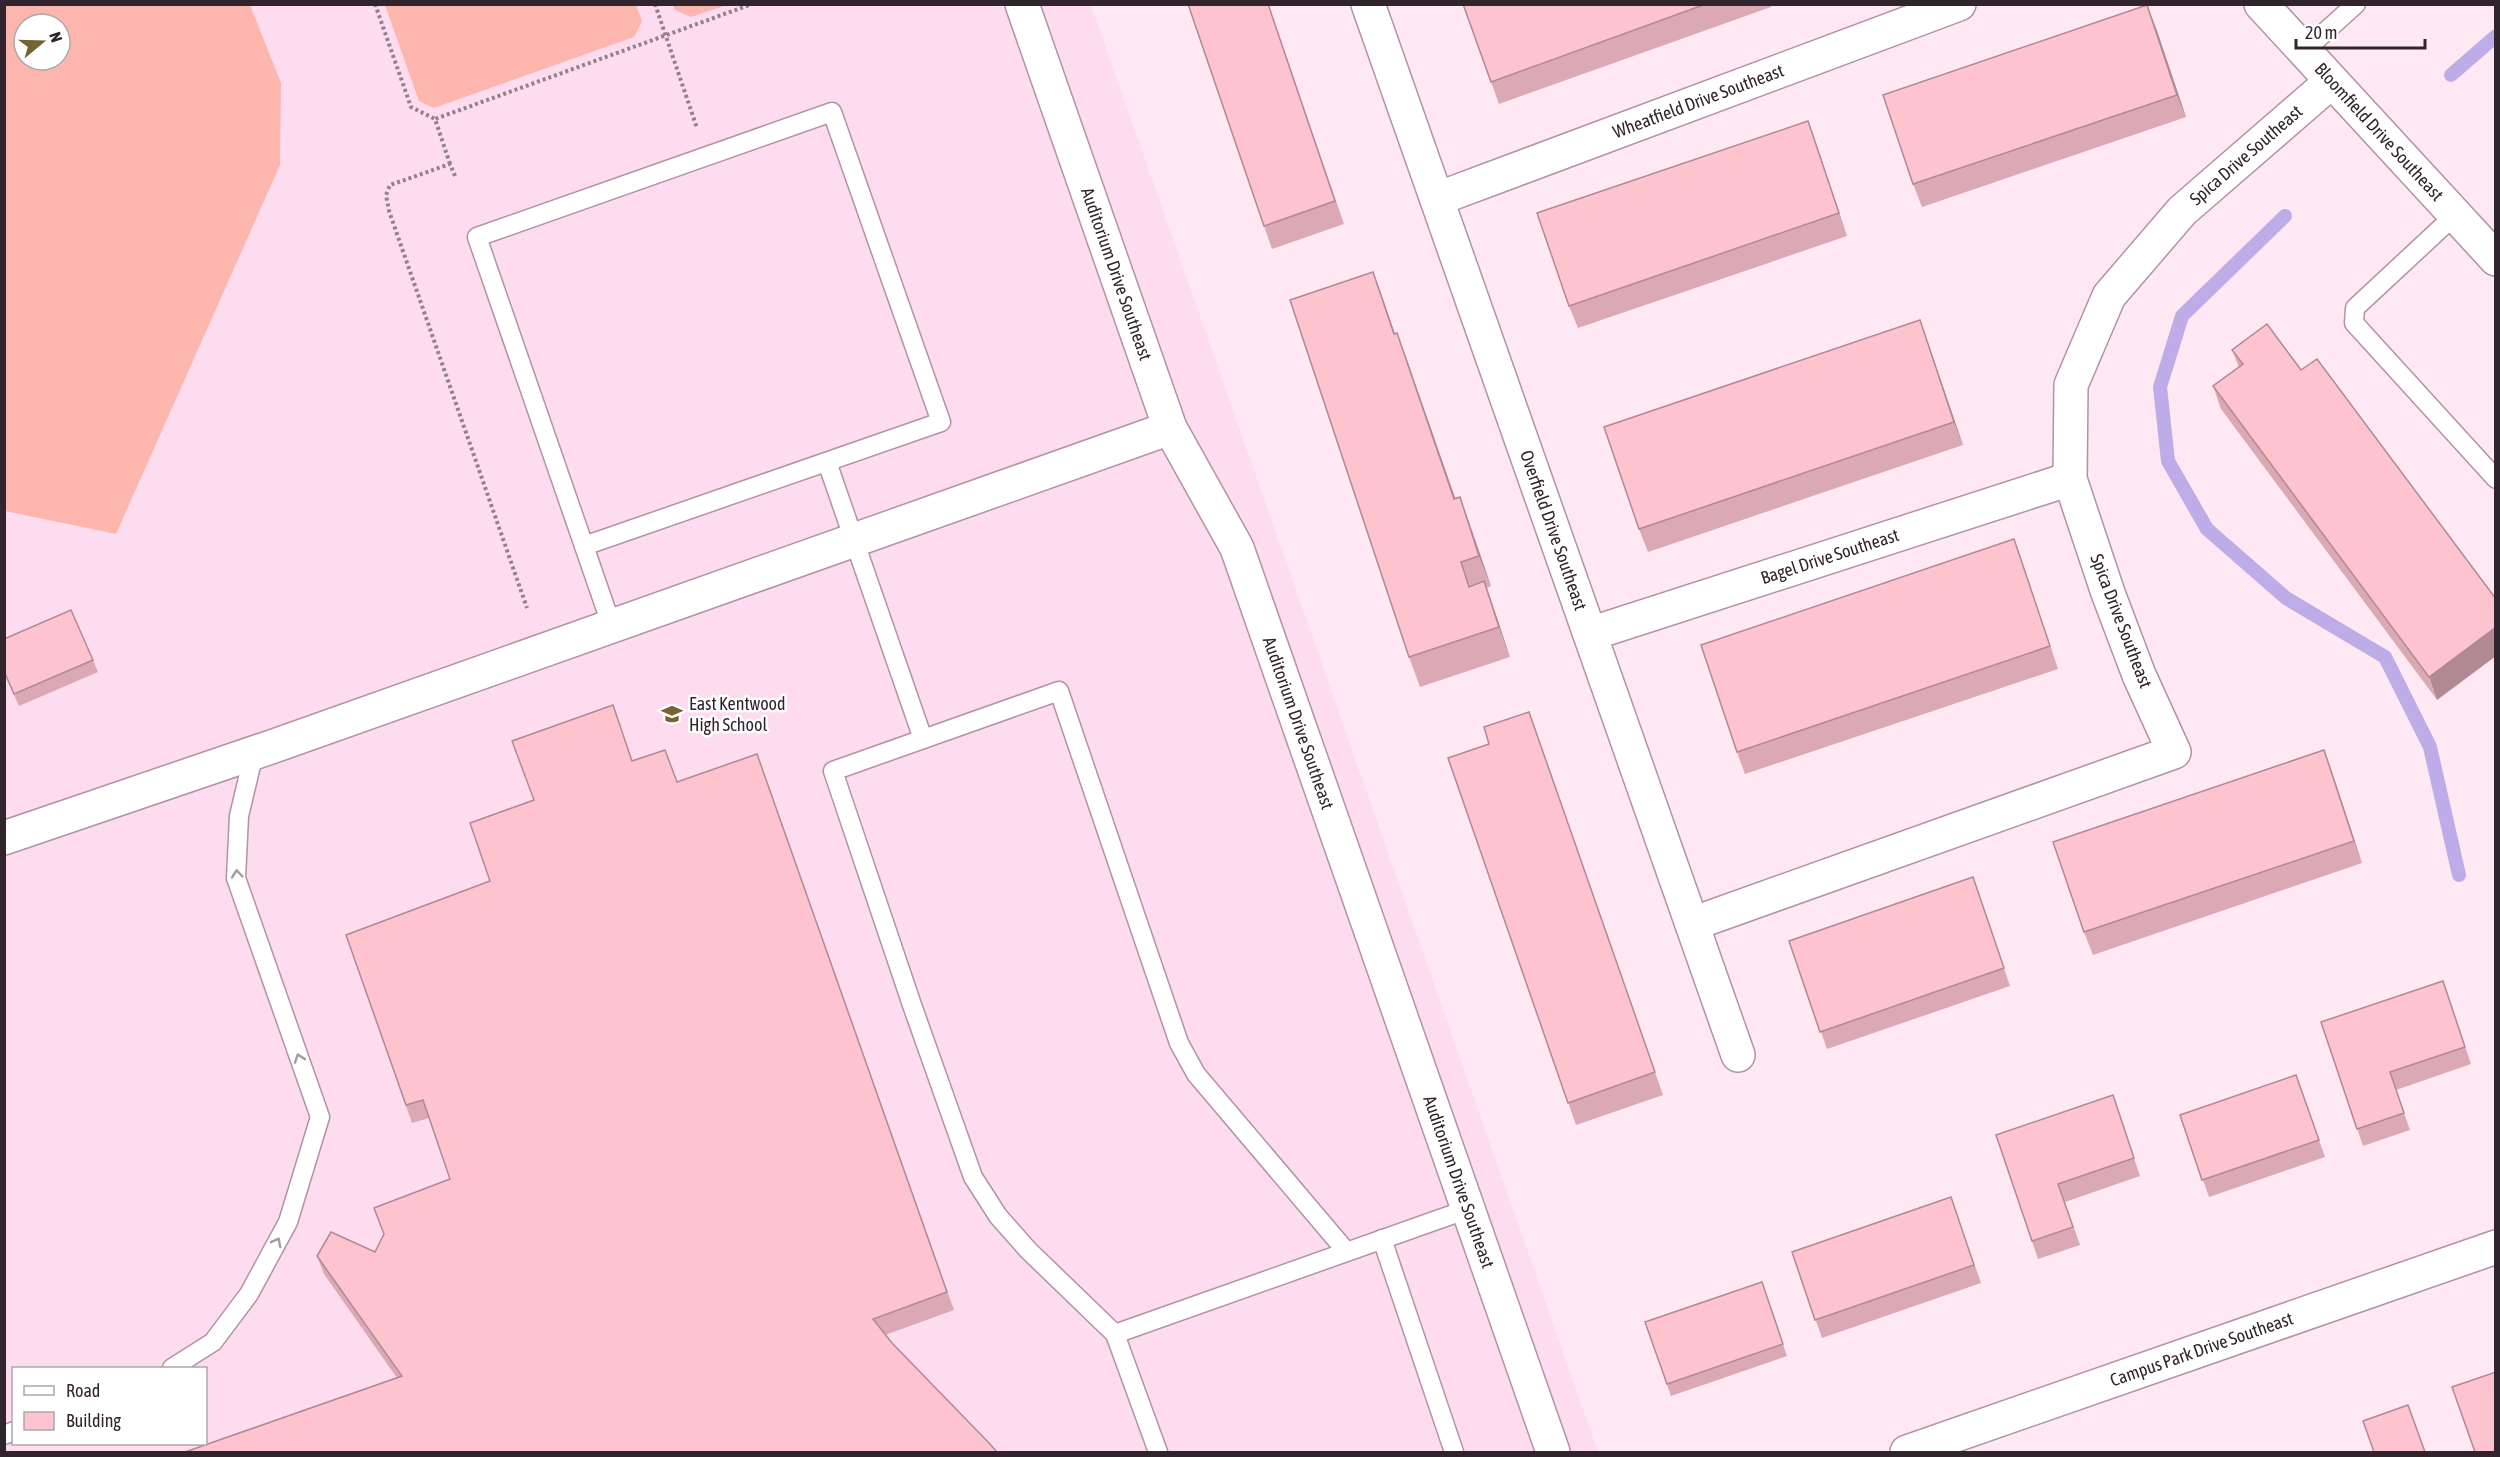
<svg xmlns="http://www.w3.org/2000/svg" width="2500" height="1457" font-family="'Asap Condensed',sans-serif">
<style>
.built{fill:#fddcef;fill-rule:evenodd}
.pitch{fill:#fcb6ae;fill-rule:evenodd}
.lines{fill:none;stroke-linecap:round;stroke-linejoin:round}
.stream{stroke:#bdace7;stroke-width:14}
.service-casing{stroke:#b292a5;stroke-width:21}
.minor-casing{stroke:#b292a5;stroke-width:36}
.path{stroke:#92818b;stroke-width:4;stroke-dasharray:3 3;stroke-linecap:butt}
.service{stroke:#fff;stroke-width:18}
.minor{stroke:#fff;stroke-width:33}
.wall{fill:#daa9b3}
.shaded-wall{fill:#b18992}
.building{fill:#fdc4d0;stroke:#b18992;stroke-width:1.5}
.oneway{stroke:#a29ca0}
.labels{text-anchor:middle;stroke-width:5;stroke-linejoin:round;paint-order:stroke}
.street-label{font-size:18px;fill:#31242c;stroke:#fff}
.poi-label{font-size:18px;fill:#31242c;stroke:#fff;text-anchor:start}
</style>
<rect width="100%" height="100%" fill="#fde8f4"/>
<path class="built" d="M5 5H1091L1598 1452H5ZM24 24H60V60H24ZM14 1368H206V1444H14Z"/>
<g class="pitch">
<path d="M5 4 250 5 281 83 280 165 116 534 5 511ZM24 24H60V60H24Z"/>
<polygon points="385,5 636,5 642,21 634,37 434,108 419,101"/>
<polygon points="673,5 673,4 727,5 691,17 675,10"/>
</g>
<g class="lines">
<g class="stream">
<polyline points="2451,75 2496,36"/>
<polyline points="2285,216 2182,316 2160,387 2168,461 2207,529 2286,598 2385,657 2430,747 2459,875"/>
</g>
<defs>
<g id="service">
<polyline points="2304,51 2356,4"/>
<polygon points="832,112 941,422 584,546 477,237"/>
<polyline points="2455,215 2355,308 2354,323 2496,479"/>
<polyline points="827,462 923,739"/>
<polyline points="584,546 612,627"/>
<polyline points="1382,1239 1454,1452"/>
<polyline points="1115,1334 1028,1250 998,1216 973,1177 912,1005 833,771 1059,691 1179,1043 1196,1074 1346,1251"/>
<polyline points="172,1368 213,1342 249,1294 288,1222 320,1117 236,878 239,816 254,753"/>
<polyline points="4,1435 14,1431"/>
<polyline points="1158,1452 1115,1334 1468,1209"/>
</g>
<g id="minor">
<path id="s1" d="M1022 4 1170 428 1237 548 1553 1452"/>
<path id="s2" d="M1368 4 1738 1055"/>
<path id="s3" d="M2261 4 2496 259"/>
<path id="s4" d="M1437 199 1959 4"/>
<path id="s5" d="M1590 634 2070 479"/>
<polyline points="4,838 274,746 1170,428"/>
<path id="s6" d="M1692 924 2174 752 2139 675 2108 593 2070 479 2071 385 2109 296 2182 211 2332 81"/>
<path id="s7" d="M1907 1452 2496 1247"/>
</g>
</defs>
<use href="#service" class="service-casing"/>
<use href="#minor" class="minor-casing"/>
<g class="path">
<polyline points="375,4 411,107 435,119"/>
<polyline points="655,4 697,128"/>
<polyline points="450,164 435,119 752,4"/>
<polyline points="455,176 450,164 390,185 386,195 389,211 527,608"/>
</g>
<use href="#service" class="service"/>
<use href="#minor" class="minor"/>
</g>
<g class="wall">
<polygon points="1268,4 1344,224 1272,249 1264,226"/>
<polygon points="1463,4 1770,4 1771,7 1499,104"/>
<polygon points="2156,28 2186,117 1922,207 1913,184"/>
<polygon points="1816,143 1847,236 1578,328 1569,306"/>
<polygon points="1373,272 1395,334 1397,333 1408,363 1455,499 1460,497 1471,528 1491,586 1487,588 1510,657 1420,687 1409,657"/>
<polygon points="1928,343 1963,445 1648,552 1639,529"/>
<polygon points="2232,350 2301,370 2317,359 2437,700 2221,409 2213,386 2239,367"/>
<polygon points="2014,539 2058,669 1745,774 1737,752"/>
<polygon points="4,639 93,660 98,672 19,706 4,672"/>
<polygon points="1529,712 1663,1095 1576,1125 1448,758 1489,744"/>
<polygon points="2324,750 2362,863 2093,955 2084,932"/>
<polygon points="757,754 954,1310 885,1335 397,1378 324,1274 317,1256 375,1252 450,1179 429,1118 412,1123 346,935 490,881 533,800 632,761 677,782"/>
<polygon points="1973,877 2010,986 1827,1049 1789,941"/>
<polygon points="2449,999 2471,1064 2396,1090 2410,1130 2363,1146 2321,1022"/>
<polygon points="2296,1075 2325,1157 2209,1197 2180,1115"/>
<polygon points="2119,1113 2140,1176 2065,1202 2080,1245 2038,1259 1996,1135"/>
<polygon points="1951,1197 1981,1283 1822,1338 1792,1252"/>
<polygon points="1762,1282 1787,1356 1671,1396 1645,1322"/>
</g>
<g class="shaded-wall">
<polygon points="2147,5 2156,28 2186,117 2177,95"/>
<polygon points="1808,121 1816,143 1847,236 1839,213"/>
<polygon points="1373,272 1384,302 1405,364 1394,334"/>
<polygon points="1920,320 1928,343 1963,445 1954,422"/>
<polygon points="1397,333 1408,363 1466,529 1454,499"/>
<polygon points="1460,497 1471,528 1491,586 1479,556"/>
<polygon points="2014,539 2022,562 2058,669 2050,646"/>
<polygon points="1484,581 1495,612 1510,657 1499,627"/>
<polygon points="2496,627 2496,656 2437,700 2429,677"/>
<polygon points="2324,750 2332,772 2362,863 2354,841"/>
</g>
<g class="building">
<polygon points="1188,4 1268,4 1335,201 1264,226"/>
<polygon points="1463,4 1706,4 1491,82"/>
<polygon points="2147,5 2177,95 1913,184 1883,95"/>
<polygon points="1808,121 1839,213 1569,306 1537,213"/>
<polygon points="1373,272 1394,334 1397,333 1454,499 1460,497 1479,556 1461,562 1469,587 1484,581 1499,627 1409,657 1290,300"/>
<polygon points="1920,320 1954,422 1639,529 1604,427"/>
<polygon points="2267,324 2301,370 2317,359 2496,599 2496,627 2429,677 2213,386 2243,364 2232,350"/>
<polygon points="2014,539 2050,646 1737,752 1701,645"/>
<polygon points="71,610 93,660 14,694 4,671 4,639"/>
<polygon points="613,705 632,761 665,750 677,782 757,754 947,1292 873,1319 892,1343 989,1443 997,1452 185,1452 402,1376 317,1256 331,1232 375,1252 384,1234 374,1208 450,1179 423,1100 406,1105 346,935 490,881 470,823 534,800 512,741"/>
<polygon points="1529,712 1655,1072 1568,1103 1448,758 1489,744 1484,727"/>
<polygon points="2324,750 2354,841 2084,932 2053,842"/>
<polygon points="1973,877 2004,968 1820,1032 1789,941"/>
<polygon points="2443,981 2465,1047 2390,1072 2404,1113 2357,1129 2321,1022"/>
<polygon points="2296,1075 2319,1140 2202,1180 2180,1115"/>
<polygon points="2113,1095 2134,1158 2058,1184 2073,1227 2032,1241 1996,1135"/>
<polygon points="1951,1197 1974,1265 1815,1320 1792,1252"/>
<polygon points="1762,1282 1783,1344 1667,1384 1645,1322"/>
<polygon points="2496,1372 2496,1452 2475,1452 2452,1387"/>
<polygon points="2408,1405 2425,1452 2374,1452 2363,1421"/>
</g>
<defs><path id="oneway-chevron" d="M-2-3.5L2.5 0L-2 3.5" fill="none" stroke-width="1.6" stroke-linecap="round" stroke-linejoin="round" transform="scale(1.5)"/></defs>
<g class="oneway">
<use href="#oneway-chevron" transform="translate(237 874) rotate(-95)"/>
<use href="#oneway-chevron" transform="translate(299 1058) rotate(-109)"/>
<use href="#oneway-chevron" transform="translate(277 1242) rotate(-62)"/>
</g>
<defs>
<symbol id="school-bare" viewBox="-9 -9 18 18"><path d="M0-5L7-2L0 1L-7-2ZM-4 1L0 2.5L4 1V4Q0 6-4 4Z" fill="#746432" stroke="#fff" stroke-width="2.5" paint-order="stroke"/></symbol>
</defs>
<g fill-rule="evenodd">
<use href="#school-bare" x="657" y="699" width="30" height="30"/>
</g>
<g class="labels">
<g class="street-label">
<text dy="6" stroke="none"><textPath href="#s4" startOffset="279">Wheatfield Drive Southeast</textPath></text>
<text dy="6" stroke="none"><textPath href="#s3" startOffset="174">Bloomfield Drive Southeast</textPath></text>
<text dy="6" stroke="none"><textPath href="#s6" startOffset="1192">Spica Drive Southeast</textPath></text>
<text dy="6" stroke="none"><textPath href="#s1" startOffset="286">Auditorium Drive Southeast</textPath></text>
<text dy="6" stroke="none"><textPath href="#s2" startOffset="558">Overfield Drive Southeast</textPath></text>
<text dy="6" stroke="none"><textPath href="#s5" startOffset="252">Bagel Drive Southeast</textPath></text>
<text transform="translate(2121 621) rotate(69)" y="6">Spica Drive Southeast</text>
<text dy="6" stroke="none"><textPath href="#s1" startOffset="772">Auditorium Drive Southeast</textPath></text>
<text dy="6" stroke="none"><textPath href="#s1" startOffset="1258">Auditorium Drive Southeast</textPath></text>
<text dy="6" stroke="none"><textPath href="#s7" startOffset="312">Campus Park Drive Southeast</textPath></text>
</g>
<g class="poi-label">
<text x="689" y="710">East Kentwood<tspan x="689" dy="21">High School</tspan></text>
</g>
</g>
<rect width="2500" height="1457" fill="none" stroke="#31242c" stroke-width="12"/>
<rect x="12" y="1367" width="195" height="78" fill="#ffffff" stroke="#ada7ab" stroke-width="1.5"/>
<rect x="24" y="1386" width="30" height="9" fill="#ffffff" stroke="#ada7ab" stroke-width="1.5"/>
<text x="66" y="1397" font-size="18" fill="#31242c">Road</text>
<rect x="24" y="1412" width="30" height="18" fill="#fdc4d0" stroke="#ada7ab" stroke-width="1.5"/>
<text x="66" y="1427" font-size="18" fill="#31242c">Building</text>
<g transform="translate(42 42) rotate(71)"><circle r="28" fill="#ffffff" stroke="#ada7ab" stroke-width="1.5"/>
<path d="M0-4.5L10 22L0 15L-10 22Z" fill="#746432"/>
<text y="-9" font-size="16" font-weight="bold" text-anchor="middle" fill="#31242c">N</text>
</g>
<path d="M2296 39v9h129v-9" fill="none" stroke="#31242c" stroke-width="3"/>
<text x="2305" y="39" font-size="18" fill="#31242c" stroke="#ffffff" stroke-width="4.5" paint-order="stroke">20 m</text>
</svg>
